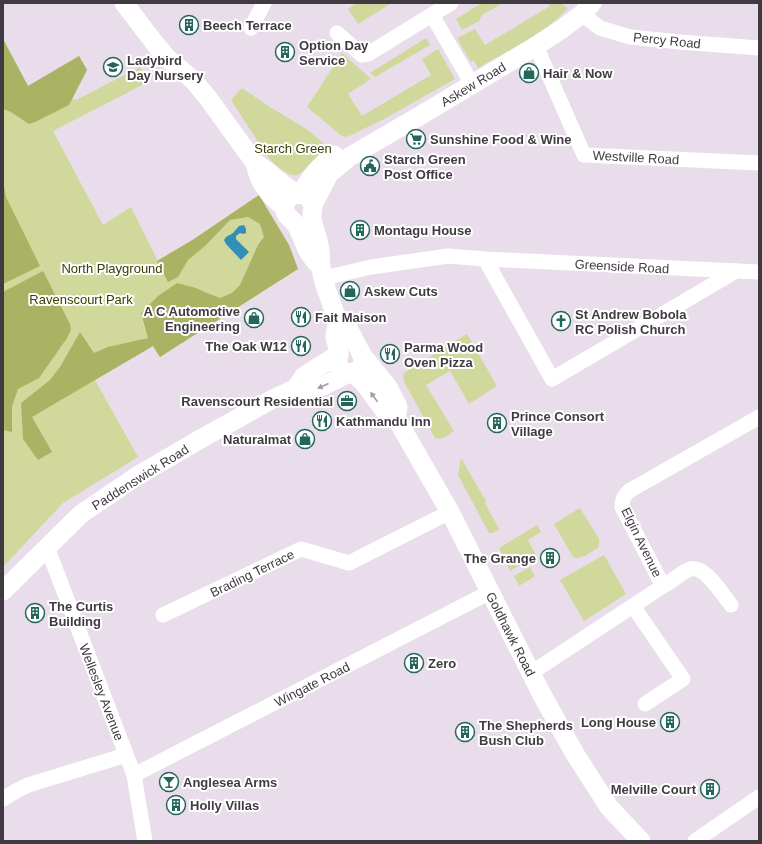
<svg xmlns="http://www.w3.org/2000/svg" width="762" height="844" font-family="Arial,sans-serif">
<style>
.green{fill:#d0d89b}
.forest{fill:#a9b363}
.water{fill:#3290b7}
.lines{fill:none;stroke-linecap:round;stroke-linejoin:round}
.minor{stroke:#fff;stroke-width:15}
.major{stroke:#fff;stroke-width:19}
.oneway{fill:#a09da0}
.labels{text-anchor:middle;stroke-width:4;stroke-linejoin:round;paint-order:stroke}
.poi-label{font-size:13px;font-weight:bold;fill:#403b41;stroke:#fff;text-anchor:start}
.street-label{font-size:13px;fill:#403b41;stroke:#fff}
.park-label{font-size:13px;fill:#3a3f00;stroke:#fff}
</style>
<rect width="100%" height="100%" fill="#eaddeb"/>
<g class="green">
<polygon points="357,3 392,3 358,24 348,9"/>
<polygon points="482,3 503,3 482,15 479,21 462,30 456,19"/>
<path d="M548 3H560L568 8C544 35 508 50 478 68L474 60 471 62 457 38 475 29 485 45 550 6Z"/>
<polygon points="426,38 430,45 375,77 370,73"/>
<polygon points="3,39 28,86 79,56 87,70 72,98 76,100 140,67 148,82 53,131 103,225 131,207 158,261 194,239 259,195 289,245 298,269 160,357 153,346 95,380 138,457 63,503 3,567"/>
<polygon points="438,49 455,79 384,119 347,137 342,136 307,107 342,53 371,79 348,94 362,116 431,75 422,59"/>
<path d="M242 88 270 107 308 130 330 149C325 152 320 154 317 158 311 163 305 172 297 175 288 177 273 163 268 157L231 100Z"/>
<path d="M467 334 497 386 469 404 450 371 426 385 454 431C448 435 443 441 435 438L404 382 403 374 407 371Z"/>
<polygon points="461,458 486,501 485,503 499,529 493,533 489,533 458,475"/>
<path d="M580 508 599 539V543L598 548C590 552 581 561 573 557L554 524Z"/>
<polygon points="537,525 541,532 528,540 536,555 510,571 499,548"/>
<polygon points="604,555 626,594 584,621 560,580"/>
<polygon points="530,567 535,576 519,586 514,576"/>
</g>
<g class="forest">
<polygon points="3,39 28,86 79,56 87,70 69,105 35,122 29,124 11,112 3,109"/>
<polygon points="3,181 6,197 40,266 3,284"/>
<polygon points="259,195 289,245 298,269 160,357 153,346 32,417 52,452 38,460 23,439 21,403 50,380 60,367 80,332 94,353 108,347 148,338 141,313 158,296 177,283 196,288 207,293 220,298 232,293 240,285 258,245 264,237 260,224 248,217 230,220 205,246 188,260 178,277 168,282 157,261 194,239"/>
<polygon points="43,271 70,324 71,330 67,338 39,378 18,389 12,406 12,432 3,430 3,292"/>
</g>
<polygon class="water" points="244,225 246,229 246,233 243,234 240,233 236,236 236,239 249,252 241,260 226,244 224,240 226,237 233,233 239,226"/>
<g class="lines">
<g class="minor">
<polyline points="582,14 600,28 630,37 680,42 759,48"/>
<polyline points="432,15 472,84"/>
<polyline points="251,28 264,3"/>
<polyline points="337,33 362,55 368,54 451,3"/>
<polyline points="536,46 584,155 759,163"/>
<polyline points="485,259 552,379 736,271"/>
<polyline points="324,278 371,267 448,256 485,259 759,272"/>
<polyline points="47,547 134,775 145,841"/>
<path d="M663 586C671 582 682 572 690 569 705 565 722 594 731 605"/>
<polyline points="633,606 683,679 645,704"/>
<polyline points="163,615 301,549 349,563 450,512"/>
<path d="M531 673 663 586 622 507C622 499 624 496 629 491L759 417"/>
<polyline points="134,775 490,592"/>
<polyline points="3,799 16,791 28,785 126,755"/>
<polyline points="695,841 759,797"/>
</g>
<g class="major">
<path d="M124 3 156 45 167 58 193 80 208 98 255 163C271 172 281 185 297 194"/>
<path d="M256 166C259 183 272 198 285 208"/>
<path d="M301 194C311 176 317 168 334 155"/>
<polyline points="313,205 329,174 349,157 423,114 536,46 562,29 582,14 592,3"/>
<path d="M321 267C316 262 311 257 308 251 303 242 300 228 293 221 290 218 286 216 285 211 281 195 306 187 312 203 314 208 312 211 312 215 311 221 318 238 319 245 321 251 320 259 321 266 322 285 333 303 337 321 338 326 335 331 335 336 335 342 339 348 339 354 339 357 337 359 338 363 341 379 368 374 362 355"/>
<polyline points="338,323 349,330 362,355 388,387 398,407 396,418 450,512 541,693 575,754 609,807 641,841"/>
<polyline points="353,373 364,383 386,413 396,418"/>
<polyline points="296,388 310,391 323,386 349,373"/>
<polyline points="3,591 81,514 137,476 204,437 271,400 296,388 304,376 331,359 338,357"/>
</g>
</g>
<defs><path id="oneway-solid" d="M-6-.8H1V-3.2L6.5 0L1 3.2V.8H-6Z"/></defs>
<g class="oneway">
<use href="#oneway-solid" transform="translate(323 386) rotate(156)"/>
<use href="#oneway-solid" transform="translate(374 397) rotate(-126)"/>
</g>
<defs>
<symbol id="building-ring" viewBox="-11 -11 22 22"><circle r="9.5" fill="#fff" stroke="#22675a" stroke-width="1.5"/><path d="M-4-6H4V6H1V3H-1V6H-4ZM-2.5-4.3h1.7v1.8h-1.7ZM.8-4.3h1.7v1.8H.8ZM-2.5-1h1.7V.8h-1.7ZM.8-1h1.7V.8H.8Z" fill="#22675a"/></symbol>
<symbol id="school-ring" viewBox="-11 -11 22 22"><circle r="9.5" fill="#fff" stroke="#22675a" stroke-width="1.5"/><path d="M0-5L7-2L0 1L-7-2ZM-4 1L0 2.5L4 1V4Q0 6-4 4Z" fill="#22675a"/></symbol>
<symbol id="shop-ring" viewBox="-11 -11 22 22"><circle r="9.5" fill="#fff" stroke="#22675a" stroke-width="1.5"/><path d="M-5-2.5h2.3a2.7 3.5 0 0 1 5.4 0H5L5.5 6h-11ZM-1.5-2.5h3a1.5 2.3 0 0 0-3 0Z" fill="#22675a"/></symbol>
<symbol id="supermarket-ring" viewBox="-11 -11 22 22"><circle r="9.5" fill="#fff" stroke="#22675a" stroke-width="1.5"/><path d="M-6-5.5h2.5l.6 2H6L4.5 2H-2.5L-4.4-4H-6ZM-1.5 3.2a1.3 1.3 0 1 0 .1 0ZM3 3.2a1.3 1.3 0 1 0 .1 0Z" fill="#22675a"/></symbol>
<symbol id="civic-ring" viewBox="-11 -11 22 22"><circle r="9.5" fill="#fff" stroke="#22675a" stroke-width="1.5"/><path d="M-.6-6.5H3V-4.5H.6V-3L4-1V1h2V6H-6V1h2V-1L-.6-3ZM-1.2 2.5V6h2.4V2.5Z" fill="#22675a"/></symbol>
<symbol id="restaurant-ring" viewBox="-11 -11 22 22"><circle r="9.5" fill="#fff" stroke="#22675a" stroke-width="1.5"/><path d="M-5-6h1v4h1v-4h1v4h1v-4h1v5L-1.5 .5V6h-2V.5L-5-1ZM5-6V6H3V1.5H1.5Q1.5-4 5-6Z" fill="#22675a"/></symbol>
<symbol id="church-ring" viewBox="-11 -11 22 22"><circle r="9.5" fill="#fff" stroke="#22675a" stroke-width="1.5"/><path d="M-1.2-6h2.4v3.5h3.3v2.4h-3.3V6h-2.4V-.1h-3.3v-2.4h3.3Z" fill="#22675a"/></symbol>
<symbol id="office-ring" viewBox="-11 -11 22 22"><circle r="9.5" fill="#fff" stroke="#22675a" stroke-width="1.5"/><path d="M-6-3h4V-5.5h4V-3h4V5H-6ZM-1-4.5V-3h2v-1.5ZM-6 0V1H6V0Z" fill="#22675a"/></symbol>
<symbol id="bar-ring" viewBox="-11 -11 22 22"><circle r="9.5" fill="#fff" stroke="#22675a" stroke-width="1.5"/><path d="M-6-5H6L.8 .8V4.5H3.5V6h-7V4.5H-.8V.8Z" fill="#22675a"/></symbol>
</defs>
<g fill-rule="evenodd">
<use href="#building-ring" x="178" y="14" width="22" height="22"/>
<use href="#building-ring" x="274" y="41" width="22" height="22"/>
<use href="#school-ring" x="102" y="56" width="22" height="22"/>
<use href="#shop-ring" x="518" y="62" width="22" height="22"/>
<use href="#supermarket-ring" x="405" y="128" width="22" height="22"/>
<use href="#civic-ring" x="359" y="155" width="22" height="22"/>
<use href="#building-ring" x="349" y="219" width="22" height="22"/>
<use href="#shop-ring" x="339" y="280" width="22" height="22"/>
<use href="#restaurant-ring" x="290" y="306" width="22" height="22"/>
<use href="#shop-ring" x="243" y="307" width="22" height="22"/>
<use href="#church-ring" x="550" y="310" width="22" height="22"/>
<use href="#restaurant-ring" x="290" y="335" width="22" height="22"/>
<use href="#restaurant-ring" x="379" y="343" width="22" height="22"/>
<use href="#office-ring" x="336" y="390" width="22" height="22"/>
<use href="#restaurant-ring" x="311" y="410" width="22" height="22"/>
<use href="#building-ring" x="486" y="412" width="22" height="22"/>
<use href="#shop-ring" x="294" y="428" width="22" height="22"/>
<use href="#building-ring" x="539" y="547" width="22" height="22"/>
<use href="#building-ring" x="24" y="602" width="22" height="22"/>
<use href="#building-ring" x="403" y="652" width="22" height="22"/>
<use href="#building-ring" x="659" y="711" width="22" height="22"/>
<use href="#building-ring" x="454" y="721" width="22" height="22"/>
<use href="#bar-ring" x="158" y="771" width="22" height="22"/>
<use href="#building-ring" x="699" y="778" width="22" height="22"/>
<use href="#building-ring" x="165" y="794" width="22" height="22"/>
</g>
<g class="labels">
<g class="poi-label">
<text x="203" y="30">Beech Terrace</text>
<text x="299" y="50">Option Day<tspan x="299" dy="15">Service</tspan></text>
<text x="127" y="65">Ladybird<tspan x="127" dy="15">Day Nursery</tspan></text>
<text x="543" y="78">Hair &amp; Now</text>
<text x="430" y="144">Sunshine Food &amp; Wine</text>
<text x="384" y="164">Starch Green<tspan x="384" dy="15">Post Office</tspan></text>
<text x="374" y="235">Montagu House</text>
<text x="364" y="296">Askew Cuts</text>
<text x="240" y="316" text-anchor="end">A C Automotive<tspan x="240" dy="15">Engineering</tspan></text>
<text x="575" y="319">St Andrew Bobola<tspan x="575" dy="15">RC Polish Church</tspan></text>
<text x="315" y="322">Fait Maison</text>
<text x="287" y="351" text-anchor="end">The Oak W12</text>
<text x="404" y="352">Parma Wood<tspan x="404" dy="15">Oven Pizza</tspan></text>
<text x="333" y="406" text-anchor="end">Ravenscourt Residential</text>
<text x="511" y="421">Prince Consort<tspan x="511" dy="15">Village</tspan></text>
<text x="336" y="426">Kathmandu Inn</text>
<text x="291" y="444" text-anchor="end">Naturalmat</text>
<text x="536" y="563" text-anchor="end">The Grange</text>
<text x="49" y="611">The Curtis<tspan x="49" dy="15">Building</tspan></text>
<text x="428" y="668">Zero</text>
<text x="656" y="727" text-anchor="end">Long House</text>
<text x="479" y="730">The Shepherds<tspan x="479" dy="15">Bush Club</tspan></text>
<text x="183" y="787">Anglesea Arms</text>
<text x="696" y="794" text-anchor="end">Melville Court</text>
<text x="190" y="810">Holly Villas</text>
</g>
<g class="street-label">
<text transform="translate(667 40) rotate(6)" y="5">Percy Road</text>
<text transform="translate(473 84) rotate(-31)" y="5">Askew Road</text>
<text transform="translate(636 157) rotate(3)" y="5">Westville Road</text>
<text transform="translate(622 266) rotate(3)" y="5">Greenside Road</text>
<text transform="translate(140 477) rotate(-32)" y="5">Paddenswick Road</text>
<text transform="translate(642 542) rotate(64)" y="5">Elgin Avenue</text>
<text transform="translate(252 573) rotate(-26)" y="5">Brading Terrace</text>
<text transform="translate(511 634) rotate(63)" y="5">Goldhawk Road</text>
<text transform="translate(312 684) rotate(-27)" y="5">Wingate Road</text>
<text transform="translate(102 692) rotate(69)" y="5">Wellesley Avenue</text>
</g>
<g class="park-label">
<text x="293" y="153">Starch Green</text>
<text x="112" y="273">North Playground</text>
<text x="81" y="304">Ravenscourt Park</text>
</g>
</g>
<rect width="762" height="844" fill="none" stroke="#403b41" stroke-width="8"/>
</svg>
